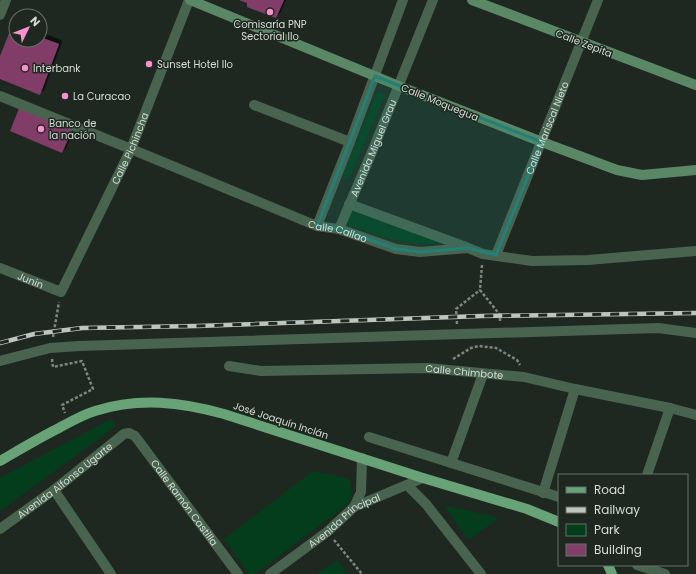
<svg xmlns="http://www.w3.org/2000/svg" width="696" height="574" font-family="Poppins,sans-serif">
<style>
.green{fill:#043d1c}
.building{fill:#813e68;filter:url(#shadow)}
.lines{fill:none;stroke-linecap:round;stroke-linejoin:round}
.path{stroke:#7d867f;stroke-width:2.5;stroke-dasharray:3 2;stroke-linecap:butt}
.street{stroke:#48644f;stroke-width:10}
.secondary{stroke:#5a8765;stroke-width:10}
.primary{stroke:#67a376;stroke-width:10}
.rail-casing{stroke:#bdc5be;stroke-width:4.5}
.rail{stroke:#1e2820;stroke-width:3;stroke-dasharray:9;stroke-linecap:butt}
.marked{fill:#238078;fill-opacity:0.2;stroke:#238078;stroke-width:3;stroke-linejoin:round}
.poi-dot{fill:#f790cf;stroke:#1e2820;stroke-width:1.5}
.labels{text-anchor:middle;stroke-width:3;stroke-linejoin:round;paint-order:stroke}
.poi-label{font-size:10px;fill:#d6ddd7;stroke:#1e2820;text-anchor:start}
.street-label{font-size:10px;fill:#d6ddd7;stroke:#1e2820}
</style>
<defs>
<filter id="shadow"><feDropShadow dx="3.5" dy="-3.5" stdDeviation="0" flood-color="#0009"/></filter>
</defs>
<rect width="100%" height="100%" fill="#1e2820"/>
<g class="green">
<polygon points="379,92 383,94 384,97 350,177 347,179 344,178 343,174 376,94"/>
<path d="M353 211 433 239 436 242 434 244C404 246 377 235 349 226L347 222 349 213Z"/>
<polygon points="111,419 116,426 0,511 0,478"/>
<polygon points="313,471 350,479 352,492 348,504 255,574 249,574 224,539"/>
<polygon points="444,505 499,518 468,540"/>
<polygon points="337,560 347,574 317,574"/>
</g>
<g class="building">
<polygon points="239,0 284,0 276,18 247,7 247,3"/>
<polygon points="12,26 16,28 16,40 40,40 40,37 59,44 40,95 0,79 0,56"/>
<polygon points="20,106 73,128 62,153 10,131"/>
</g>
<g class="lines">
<g class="path">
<polyline points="482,265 480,290 500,315 500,323"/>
<polyline points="457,324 456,309 480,290"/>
<polyline points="53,337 59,302"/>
<polyline points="52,359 53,367 82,361 93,389 62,405 65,413"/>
<polyline points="453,359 471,348 479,346 496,348 517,360 520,365"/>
<polyline points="334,540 362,574"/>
</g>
<g class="street">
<polyline points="0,15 6,0"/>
<path id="s1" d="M0 96 131 149 317 226 339 229 396 249 420 252 468 248 483 254 532 261 588 260 696 251"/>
<polyline points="254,105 350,142"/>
<polyline points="349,204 466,247"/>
<polyline points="317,226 350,142 403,0"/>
<path id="s2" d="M339 229 372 152 433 0"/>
<path id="s3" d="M496 255 598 0"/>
<path id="s4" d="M0 268 61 292 131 149 189 0"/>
<polyline points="0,361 50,348 79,346 658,328 696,333"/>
<path id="s5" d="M229 366 261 371 428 368 524 377 575 389 670 408 696 415"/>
<polyline points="369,437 559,497"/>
<polyline points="451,463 483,374"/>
<polyline points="647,475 670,408"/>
<polyline points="407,485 426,504 481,574"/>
<polyline points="54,490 111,574"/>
<polyline points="543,493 575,389"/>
<polyline points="354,507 361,492 362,458"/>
<path id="s6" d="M0 529 54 490 124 434 129 433 135 436 238 574"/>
<polyline points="637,565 665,574"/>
<path id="s7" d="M270 574 327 532 354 507 423 478"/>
</g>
<g class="secondary">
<polyline points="190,0 399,86 542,142 617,170 642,175 696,170"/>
<polyline points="472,0 696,85"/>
</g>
<g class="primary">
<path d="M0 461C19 450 39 438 59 428 70 422 82 415 95 411 139 397 181 402 224 414L423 478 527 509 559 522"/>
<polyline points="608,565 612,574"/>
</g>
<defs>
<polyline id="rail" points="0,343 34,334 82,328 197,326 482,316 696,313"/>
</defs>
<use href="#rail" class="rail-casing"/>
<use href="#rail" class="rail"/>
</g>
<path class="marked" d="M375 76 542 142 496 255 468 248 420 252 396 249 339 229 317 226Z"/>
<g class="poi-dot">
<circle cx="270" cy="12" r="4"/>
<circle cx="149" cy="64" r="4"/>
<circle cx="25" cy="68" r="4"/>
<circle cx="65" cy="96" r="4"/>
<circle cx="41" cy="129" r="4"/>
</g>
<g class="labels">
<g class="poi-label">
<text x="270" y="28" text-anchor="middle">Comisaría PNP<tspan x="270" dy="12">Sectorial Ilo</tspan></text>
<text x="157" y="68">Sunset Hotel Ilo</text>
<text x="33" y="72">Interbank</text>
<text x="73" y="100">La Curacao</text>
<text x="49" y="127">Banco de<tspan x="49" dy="12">la nación</tspan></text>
</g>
<g class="street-label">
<text transform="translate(584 43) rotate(21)" y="4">Calle Zepita</text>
<text transform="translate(440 102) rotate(22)" y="4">Calle Moquegua</text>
<text dy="4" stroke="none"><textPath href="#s3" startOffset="137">Calle Mariscal Nieto</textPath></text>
<text dy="4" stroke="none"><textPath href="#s4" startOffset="225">Calle Pichincha</textPath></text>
<text dy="4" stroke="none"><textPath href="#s2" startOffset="88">Avenida Miguel Grau</textPath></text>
<text dy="4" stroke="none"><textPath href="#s1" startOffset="364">Calle Callao</textPath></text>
<text dy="4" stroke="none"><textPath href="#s4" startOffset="33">Junin</textPath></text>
<text dy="4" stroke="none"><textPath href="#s5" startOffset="236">Calle Chimbote</textPath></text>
<text transform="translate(281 420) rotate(18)" y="4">José Joaquín Inclán</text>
<text dy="4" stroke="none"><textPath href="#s6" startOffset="81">Avenida Alfonso Ugarte</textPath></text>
<text dy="4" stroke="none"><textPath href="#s6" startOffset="251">Calle Ramón Castilla</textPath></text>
<text dy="4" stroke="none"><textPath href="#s7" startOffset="92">Avenida Principal</textPath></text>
</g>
</g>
<rect x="558" y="474" width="130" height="92" fill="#1e2820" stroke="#687069"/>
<rect x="566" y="487" width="20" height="6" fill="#67a376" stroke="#687069"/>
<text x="594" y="494" font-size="12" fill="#d6ddd7">Road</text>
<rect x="566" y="507" width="20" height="6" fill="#bdc5be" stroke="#687069"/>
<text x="594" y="514" font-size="12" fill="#d6ddd7">Railway</text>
<rect x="566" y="524" width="20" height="12" fill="#043d1c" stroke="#687069"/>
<text x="594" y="534" font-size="12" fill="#d6ddd7">Park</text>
<rect x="566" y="544" width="20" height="12" fill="#813e68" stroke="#687069"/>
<text x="594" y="554" font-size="12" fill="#d6ddd7">Building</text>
<g transform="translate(28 28) rotate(47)"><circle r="19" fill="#1e2820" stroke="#687069"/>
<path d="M0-3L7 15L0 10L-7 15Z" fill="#f790cf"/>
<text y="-6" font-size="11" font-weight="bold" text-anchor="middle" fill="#d6ddd7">N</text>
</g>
</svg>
